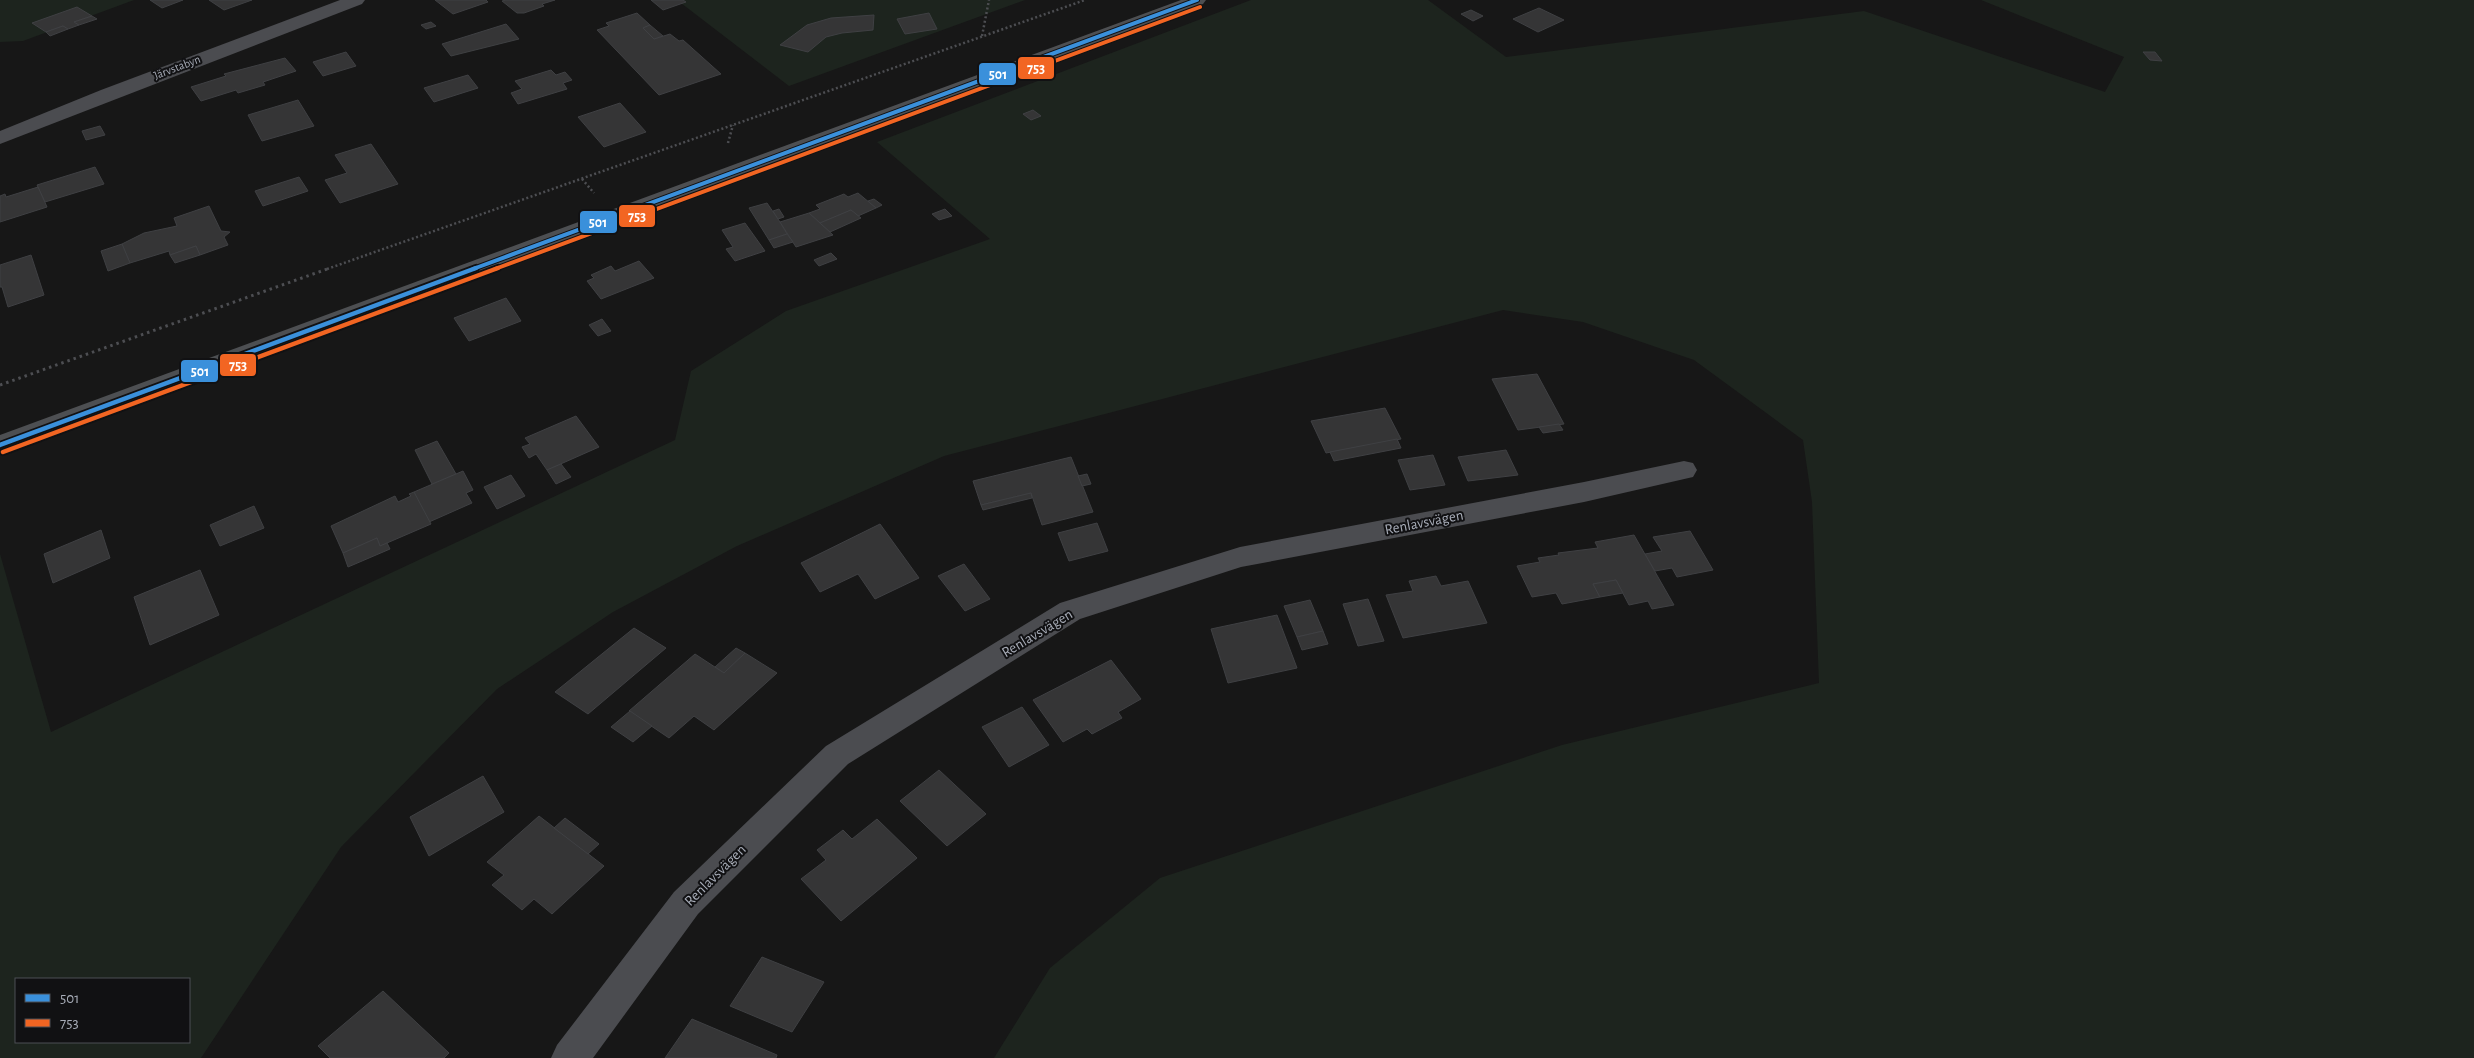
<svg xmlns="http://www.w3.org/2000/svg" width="2474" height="1058" font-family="'Alegreya Sans',sans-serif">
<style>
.green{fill:#1d241e;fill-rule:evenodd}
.building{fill:#353536;stroke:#3f4043}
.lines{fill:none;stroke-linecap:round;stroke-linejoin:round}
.path-far1{stroke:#4d4e52;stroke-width:2.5;stroke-dasharray:2 2.5;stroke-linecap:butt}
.path{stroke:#4d4e52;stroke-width:3;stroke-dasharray:2.5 4;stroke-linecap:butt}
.street{fill:#4b4c50;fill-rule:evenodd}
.primary{fill:#4d4f52;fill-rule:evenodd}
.bus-1-far1-casing{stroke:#111113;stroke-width:6}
.bus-1-casing{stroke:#111113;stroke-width:8}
.bus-2-far1-casing{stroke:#111113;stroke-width:6}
.bus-2-casing{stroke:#111113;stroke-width:8}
.bus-1-far1{stroke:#3a90db;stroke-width:4}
.bus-1{stroke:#3a90db;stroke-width:4.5}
.bus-2-far1{stroke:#f26522;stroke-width:4}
.bus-2{stroke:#f26522;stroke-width:4.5}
.labels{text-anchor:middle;stroke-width:4;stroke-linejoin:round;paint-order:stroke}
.far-street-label{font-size:12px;fill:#a8adb8;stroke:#111113}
.street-label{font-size:15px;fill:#a8adb8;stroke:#111113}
.line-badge{stroke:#111113;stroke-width:2}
.badge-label{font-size:14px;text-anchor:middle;font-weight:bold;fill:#fff}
</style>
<rect width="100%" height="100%" fill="#171717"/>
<g class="green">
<polygon points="0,0 134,0 23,41 0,42"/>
<polygon points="677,0 1025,0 789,86"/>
<path d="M1251 0H1428L1506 57 1864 11 2105 92 2124 57 1981 0H2474V1058H994L1050 968 1160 878 1562 745 1819 683 1812 502 1803 440 1694 360 1583 322 1503 310 944 456 737 546 613 612 497 689 341 847 201 1058H0V554L51 732 675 440 691 371 786 311 990 239 877 142ZM16 979H189V1042H16Z"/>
</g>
<g class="building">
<polygon points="150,0 183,0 162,8"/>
<polygon points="209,0 252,0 224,10"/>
<polygon points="435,0 486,0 488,2 453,14"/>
<polygon points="506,0 555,0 542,4 544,6 524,13 517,13 502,1"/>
<polygon points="651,0 683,0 686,2 663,10"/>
<polygon points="77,7 92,16 74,22 79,25 68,29 63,26 46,32 32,23"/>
<polygon points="1539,8 1564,20 1538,32 1513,19"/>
<polygon points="1471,10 1483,16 1473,21 1461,14"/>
<polygon points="637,13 650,25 643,28 654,39 670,34 679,41 683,40 721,74 659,95 597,30 609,26 606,23"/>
<polygon points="929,13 937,29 905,34 897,19"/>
<polygon points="874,15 873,30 842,33 826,37 808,52 780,45 807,25 831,18"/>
<polygon points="92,16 97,19 79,25 74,22"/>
<polygon points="431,22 436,26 426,29 421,25"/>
<polygon points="506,24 519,39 451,56 442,44"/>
<polygon points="650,25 663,36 654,39 643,28"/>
<polygon points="63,26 68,29 50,36 46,32"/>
<polygon points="346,52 356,66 323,76 313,62"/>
<polygon points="2143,52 2155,52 2162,61 2150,60"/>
<polygon points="285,58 296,71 263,82 265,85 238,93 236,90 201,101 191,87 226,76 224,74"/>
<polygon points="551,70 556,75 565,72 572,80 563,83 567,89 518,104 511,93 522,89 515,81"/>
<polygon points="468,75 478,88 434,102 424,88"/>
<polygon points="298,100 314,126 262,141 248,115"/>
<polygon points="620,103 646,132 604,147 578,117"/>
<polygon points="1033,110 1041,116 1031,120 1023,114"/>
<polygon points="100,126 105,135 86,140 82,131"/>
<polygon points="371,144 398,184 340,203 325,180 347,173 335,155"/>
<polygon points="95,167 104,184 45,202 37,185"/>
<polygon points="299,177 308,191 263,206 255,191"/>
<polygon points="38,187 47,207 0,222 0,196 5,194 6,197"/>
<polygon points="858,193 876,208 858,216 851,210 820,223 809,213 820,209 816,205 844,194 848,197"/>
<polygon points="874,199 882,205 876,208 868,201"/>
<polygon points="767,203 780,222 787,234 769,240 749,208"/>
<polygon points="209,206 221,231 230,232 224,237 228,245 200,255 196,246 170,255 169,251 130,263 122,244 144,233 177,226 174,218"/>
<polygon points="779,209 784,217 778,219 773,211"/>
<polygon points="945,209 952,216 939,220 932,214"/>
<polygon points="851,210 861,218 830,232 820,223"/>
<polygon points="809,213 833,235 796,247 780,222"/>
<polygon points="745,223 765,251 735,261 726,249 733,247 722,230"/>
<polygon points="787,234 793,242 774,248 769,240"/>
<polygon points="122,244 130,263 108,271 101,251"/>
<polygon points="196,246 200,255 175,263 170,255"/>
<polygon points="831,253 837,259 819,266 814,260"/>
<polygon points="31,255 44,295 8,307 2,287 0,287 0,265"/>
<polygon points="639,261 654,278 601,299 587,281 594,278 591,275 611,266 615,271"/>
<polygon points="506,298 521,321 469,341 454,318"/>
<polygon points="602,319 611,331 598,336 589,325"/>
<polygon points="1537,374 1564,424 1518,430 1492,379"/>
<polygon points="1385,408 1401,439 1326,453 1311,421"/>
<polygon points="576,416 599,447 547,470 536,454 529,458 522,447 530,444 525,438"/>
<polygon points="1559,424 1563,430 1543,433 1539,427"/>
<polygon points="1397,439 1401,448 1334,461 1330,452"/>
<polygon points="437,441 456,474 432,484 415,450"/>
<polygon points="1506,450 1518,475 1468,481 1458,457"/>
<polygon points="1433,455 1445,485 1410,490 1398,460"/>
<polygon points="1071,457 1093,512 1042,525 1031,493 981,505 973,481"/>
<polygon points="561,464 571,477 556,484 547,470"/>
<polygon points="463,471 473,490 466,493 472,503 429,522 414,492"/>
<polygon points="1087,474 1091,484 1082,486 1078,476"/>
<polygon points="511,475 525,496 497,509 484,487"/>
<polygon points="414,492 431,524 380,546 377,538 343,553 331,526 395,496 398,502 411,496 409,494"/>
<polygon points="1031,493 1032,498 983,510 981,505"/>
<polygon points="254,506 264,528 220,546 210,525"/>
<polygon points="1097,523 1108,551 1069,561 1058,533"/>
<polygon points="880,524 919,578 875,599 858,574 820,592 801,563"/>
<polygon points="101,530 110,558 53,583 44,554"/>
<polygon points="1690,531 1713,570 1677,577 1672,568 1655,571 1645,554 1662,551 1653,537"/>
<polygon points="1634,535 1674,605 1652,609 1648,601 1629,605 1616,580 1593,584 1600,597 1562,604 1556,593 1532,597 1517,566 1540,562 1538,558 1559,555 1558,553 1598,548 1595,542"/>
<polygon points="377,538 380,546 387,543 390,549 348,567 343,553"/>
<polygon points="964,564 990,599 965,611 938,576"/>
<polygon points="200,570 219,615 150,645 134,597"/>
<polygon points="1436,576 1441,586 1468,581 1487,623 1403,638 1386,595 1413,591 1409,581"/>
<polygon points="1616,580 1623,593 1600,597 1593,584"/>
<polygon points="1368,599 1384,641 1358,646 1343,604"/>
<polygon points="1310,600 1323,631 1297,637 1284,606"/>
<polygon points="1277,615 1297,668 1228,683 1211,629"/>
<polygon points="634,628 666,648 588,714 555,692"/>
<polygon points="1323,631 1328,644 1302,650 1297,637"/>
<polygon points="736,648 745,653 724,673 715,667"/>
<polygon points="745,653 777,673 714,730 694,716 669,738 629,711 695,654 724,673"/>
<polygon points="1111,660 1141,699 1118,712 1122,718 1092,734 1087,729 1063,742 1033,700"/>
<polygon points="1022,707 1049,745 1009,767 982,727"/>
<polygon points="630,711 652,726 633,742 611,727"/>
<polygon points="939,770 986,814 947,846 900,801"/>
<polygon points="483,776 504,812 429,856 410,817"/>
<polygon points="539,816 604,866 552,914 534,899 522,910 492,885 504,875 487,862"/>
<polygon points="565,818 599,844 588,854 554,828"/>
<polygon points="877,819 917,858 841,921 801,879 826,860 817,850 843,830 852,839"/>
<polygon points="762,957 824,982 792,1032 730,1006"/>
<polygon points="383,991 418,1024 449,1053 444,1058 330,1058 318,1046"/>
<polygon points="692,1019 777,1055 776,1058 665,1058"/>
</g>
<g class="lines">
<g class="path-far1">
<polyline points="982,36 989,0"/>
<polyline points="728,143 733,125"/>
<polyline points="582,179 594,193"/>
<polyline points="327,269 1085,0"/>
</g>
<polyline class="path" points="0,385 330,268"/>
<g class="street">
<polygon points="340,0 365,0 362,4 0,144 0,131 101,90"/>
<polygon points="1684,461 1693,463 1697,470 1693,477 1584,502 1241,567 1080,619 848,764 698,914 593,1058 551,1058 557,1045 674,892 826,746 1060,603 1240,547 1584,482"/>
</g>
<polygon class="primary" points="1181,0 1206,0 1203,4 0,454 0,435"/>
<defs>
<polyline id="bus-1-far1" points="473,269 1197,0"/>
<polyline id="bus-1" points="0,445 476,268"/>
<polyline id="bus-2-far1" points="495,269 1200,7"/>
<polyline id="bus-2" points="3,452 498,268"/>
</defs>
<use href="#bus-1-far1" class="bus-1-far1-casing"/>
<use href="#bus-1" class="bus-1-casing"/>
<use href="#bus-2-far1" class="bus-2-far1-casing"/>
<use href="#bus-2" class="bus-2-casing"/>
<use href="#bus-1-far1" class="bus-1-far1"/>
<use href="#bus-1" class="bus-1"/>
<use href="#bus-2-far1" class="bus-2-far1"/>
<use href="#bus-2" class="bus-2"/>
</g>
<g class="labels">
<g class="far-street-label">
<text transform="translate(177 67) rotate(-21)" y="4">Järvstabyn</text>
</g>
<g class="street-label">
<text transform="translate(1424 522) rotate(-11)" y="5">Renlavsvägen</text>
<text transform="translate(1037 633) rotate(-31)" y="5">Renlavsvägen</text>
<text transform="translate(715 875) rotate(-45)" y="5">Renlavsvägen</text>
</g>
</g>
<g class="line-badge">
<rect x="1017" y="56" width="38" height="24" rx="5" fill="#f26522"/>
<rect x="978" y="62" width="39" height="24" rx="5" fill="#3a90db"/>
<rect x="618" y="204" width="38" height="24" rx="5" fill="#f26522"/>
<rect x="579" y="210" width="39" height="24" rx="5" fill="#3a90db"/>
<rect x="219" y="353" width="38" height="24" rx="5" fill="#f26522"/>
<rect x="180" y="359" width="39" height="24" rx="5" fill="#3a90db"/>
</g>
<g class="badge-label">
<text x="1036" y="73">753</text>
<text x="998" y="79">501</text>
<text x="637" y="221">753</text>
<text x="598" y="227">501</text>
<text x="238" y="370">753</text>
<text x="200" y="376">501</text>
</g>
<rect x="15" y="978" width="175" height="65" fill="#111113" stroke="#4d4f55"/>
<rect x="25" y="994" width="25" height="8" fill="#3a90db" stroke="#4d4f55"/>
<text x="60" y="1003" font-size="15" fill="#a8adb8">501</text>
<rect x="25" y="1019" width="25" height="8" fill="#f26522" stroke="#4d4f55"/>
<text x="60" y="1028" font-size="15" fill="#a8adb8">753</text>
</svg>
